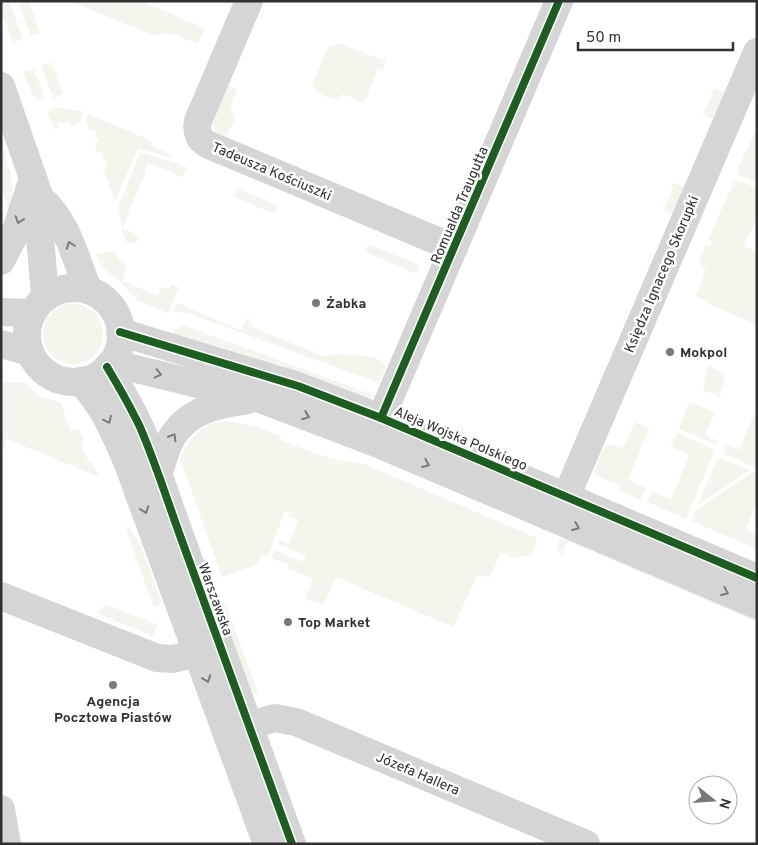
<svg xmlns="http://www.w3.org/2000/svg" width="758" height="845" font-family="Overpass,sans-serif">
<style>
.green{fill:#f3f6ed}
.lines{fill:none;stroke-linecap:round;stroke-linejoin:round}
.minor{stroke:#d5d5d5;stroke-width:28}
.cycleway-casing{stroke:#fff;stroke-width:11}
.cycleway{stroke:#1b5e20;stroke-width:8}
.oneway{stroke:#7b7b7b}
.poi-dot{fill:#797979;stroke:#fff;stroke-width:2}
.labels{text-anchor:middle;stroke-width:5;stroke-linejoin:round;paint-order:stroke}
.street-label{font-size:14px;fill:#313131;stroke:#fff}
.poi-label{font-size:14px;font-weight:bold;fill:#313131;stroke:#fff;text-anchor:start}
</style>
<rect width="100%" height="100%" fill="#fff"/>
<g class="green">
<polygon points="1,1 9,1 23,39 13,43 1,10"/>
<polygon points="18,1 29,1 40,33 31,37"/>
<path d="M70 1H141L204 28V30L198 44C185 39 167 28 154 36Z"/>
<path d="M338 43 386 61 383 69 378 68 364 103 343 94 335 100C326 96 314 94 313 82L328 47Z"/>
<polygon points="51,62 63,93 54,99 41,66"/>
<polygon points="34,69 43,93 43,98 39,101 32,93 23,72"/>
<path d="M224 84 237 89 230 106 235 119 225 141C203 122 215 107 224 84Z"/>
<polygon points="714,88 728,94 714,119 703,115"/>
<polygon points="56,107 81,111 84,113 80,123 72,126 69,121 58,124 59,128 55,129 48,114 49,110"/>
<polygon points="88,114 150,140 153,146 172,155 171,157 168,157 138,148 115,201 103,168 107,166 102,152 98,153 94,143 99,142 94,129 89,130 86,120"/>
<polygon points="757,127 757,183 739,175 737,171"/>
<path d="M1 143C11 169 16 192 11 219L1 187Z"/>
<path d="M142 153C157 158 172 161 187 167L183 177 148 163 145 171 146 172 129 210 130 211 123 228 139 236 136 243H127C121 231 122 220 118 207L140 154Z"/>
<polygon points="737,180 757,188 757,217 744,246 757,252 757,325 709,304 707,302 696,296 706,269 702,268 699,262 706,245 710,246 712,241 708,240 734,181"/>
<polygon points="673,183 688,189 673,214 664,210 673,187 671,186"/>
<polygon points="238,189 279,206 275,214 234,197"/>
<polygon points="368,244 421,266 417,274 365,252"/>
<polygon points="114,251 119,260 127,267 123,281 158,296 161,287 169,290 171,284 179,287 168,313 138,301 120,281 102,267 96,254"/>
<path d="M177 303 241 330 248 317 253 327 324 357C335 353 337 355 348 355 364 356 375 353 386 366L380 381 376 382 188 313 173 312Z"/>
<circle cx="73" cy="334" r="30"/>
<polygon points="183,325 376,396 366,399 173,337 174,331"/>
<path d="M708 365C728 375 728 376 719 397L703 390Z"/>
<polygon points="1,382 24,382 37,394 45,398 61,403 71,432 79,429 84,442 81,444 89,463 92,462 99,477 7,439 1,459"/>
<polygon points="689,402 715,412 705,435 719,441 717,445 679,429"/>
<polygon points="757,407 757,468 724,454 724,444 739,450"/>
<path d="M227 421 253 426 281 436 280 440 331 459 367 465 537 538 536 545 529 555 515 558 501 553 489 578 478 574 453 627 336 577 323 606 305 598 313 579 288 569 289 565 271 558 275 550 303 562 306 556 278 544 279 540 289 544 298 520 289 516 290 513 285 511 268 556 262 554 257 565 222 577 180 459C189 438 203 422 227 421Z"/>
<polygon points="635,422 649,428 628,480 646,488 641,500 618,490 620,486 595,475 594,471 605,445 609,444 623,448"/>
<polygon points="677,433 715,449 686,519 647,502 652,491 671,499 689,455 671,447"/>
<polygon points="718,457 749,470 698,505"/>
<polygon points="753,472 757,473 757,502 745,530 757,535 757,549 691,521 695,511"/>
<polygon points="125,527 130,528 140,544 161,601 159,605 154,607"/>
<polygon points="569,537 757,615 757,622 568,541 562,555 558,550 557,544 560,540"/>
<polygon points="104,604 157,624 153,636 99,614"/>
<polygon points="222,605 227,607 259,696 246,687 217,607"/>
</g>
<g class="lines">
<g class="minor">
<path d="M249 1 198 121C194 144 210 145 228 153L454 248"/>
<polyline points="1,86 40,198 40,236 45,297"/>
<path d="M40 198C67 220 76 259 88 290"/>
<polyline points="1,261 14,236 32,182"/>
<circle cx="74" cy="335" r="47"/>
<polyline points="1,312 32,313"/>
<polyline points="120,332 298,386 381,418 757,578"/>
<polyline points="1,344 30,352"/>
<polyline points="111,363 260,399 381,445 757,605"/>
<path d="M107 367C119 387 130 406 140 427 156 464 168 503 182 541 219 641 255 743 292 844"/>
<path d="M80 381C105 407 114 432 128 464L267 844"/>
<polyline points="381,418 559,1"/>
<path d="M158 476C162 463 165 450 171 439 187 410 218 404 248 400"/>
<polyline points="566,497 757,52"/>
<polyline points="1,596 157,658 173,659 197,653"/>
<polyline points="249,725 275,718 296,722 586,844"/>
<polyline points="1,809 7,844"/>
</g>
<defs>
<g id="cycleway">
<polyline points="120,332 298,386 381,418 757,578"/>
<path d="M107 367C119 387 130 406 140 427 156 464 168 503 182 541 219 641 255 743 292 844"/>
<polyline points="381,418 559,1"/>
</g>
</defs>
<use href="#cycleway" class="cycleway-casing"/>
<use href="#cycleway" class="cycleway"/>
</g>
<defs><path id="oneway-chevron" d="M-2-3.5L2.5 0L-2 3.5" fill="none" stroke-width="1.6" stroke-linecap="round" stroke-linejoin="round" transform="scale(1.25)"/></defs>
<g class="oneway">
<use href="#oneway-chevron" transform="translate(19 220) rotate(109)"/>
<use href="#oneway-chevron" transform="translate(70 245) rotate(-111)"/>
<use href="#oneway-chevron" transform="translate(158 374) rotate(13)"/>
<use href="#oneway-chevron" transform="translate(306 416) rotate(21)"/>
<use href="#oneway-chevron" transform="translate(108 420) rotate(65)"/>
<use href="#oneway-chevron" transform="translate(173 437) rotate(-58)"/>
<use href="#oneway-chevron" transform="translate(426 464) rotate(23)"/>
<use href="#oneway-chevron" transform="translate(145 510) rotate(70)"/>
<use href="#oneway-chevron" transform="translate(576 527) rotate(23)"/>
<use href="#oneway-chevron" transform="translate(725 592) rotate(23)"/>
<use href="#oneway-chevron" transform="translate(207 679) rotate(70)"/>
</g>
<g class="poi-dot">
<circle cx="316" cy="303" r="5"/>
<circle cx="670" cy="352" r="5"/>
<circle cx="288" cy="622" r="5"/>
<circle cx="113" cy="685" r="5"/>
</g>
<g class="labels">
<g class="street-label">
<text transform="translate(272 171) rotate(23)" y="5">Tadeusza Kościuszki</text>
<text transform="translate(459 205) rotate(-67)" y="5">Romualda Traugutta</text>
<text transform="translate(661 274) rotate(-67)" y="5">Księdza Ignacego Skorupki</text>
<text transform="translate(461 438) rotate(23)" y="5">Aleja Wojska Polskiego</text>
<text transform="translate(216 599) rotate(70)" y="5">Warszawska</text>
<text transform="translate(418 773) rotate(23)" y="5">Józefa Hallera</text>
</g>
<g class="poi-label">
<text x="326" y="308">Żabka</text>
<text x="680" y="357">Mokpol</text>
<text x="298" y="627">Top Market</text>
<text x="113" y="706" text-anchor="middle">Agencja<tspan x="113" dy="16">Pocztowa Piastów</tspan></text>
</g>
</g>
<rect width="758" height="845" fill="none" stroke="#313131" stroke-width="5"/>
<g transform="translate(713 800) rotate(107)"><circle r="24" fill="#ffffff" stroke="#adadad"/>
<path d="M0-4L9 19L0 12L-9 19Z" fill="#797979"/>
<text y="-8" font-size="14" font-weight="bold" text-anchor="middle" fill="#313131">N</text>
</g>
<path d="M578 42v8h155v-8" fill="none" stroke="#313131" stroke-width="2.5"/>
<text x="586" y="42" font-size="15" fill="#313131" stroke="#ffffff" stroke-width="4" paint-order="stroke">50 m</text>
</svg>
